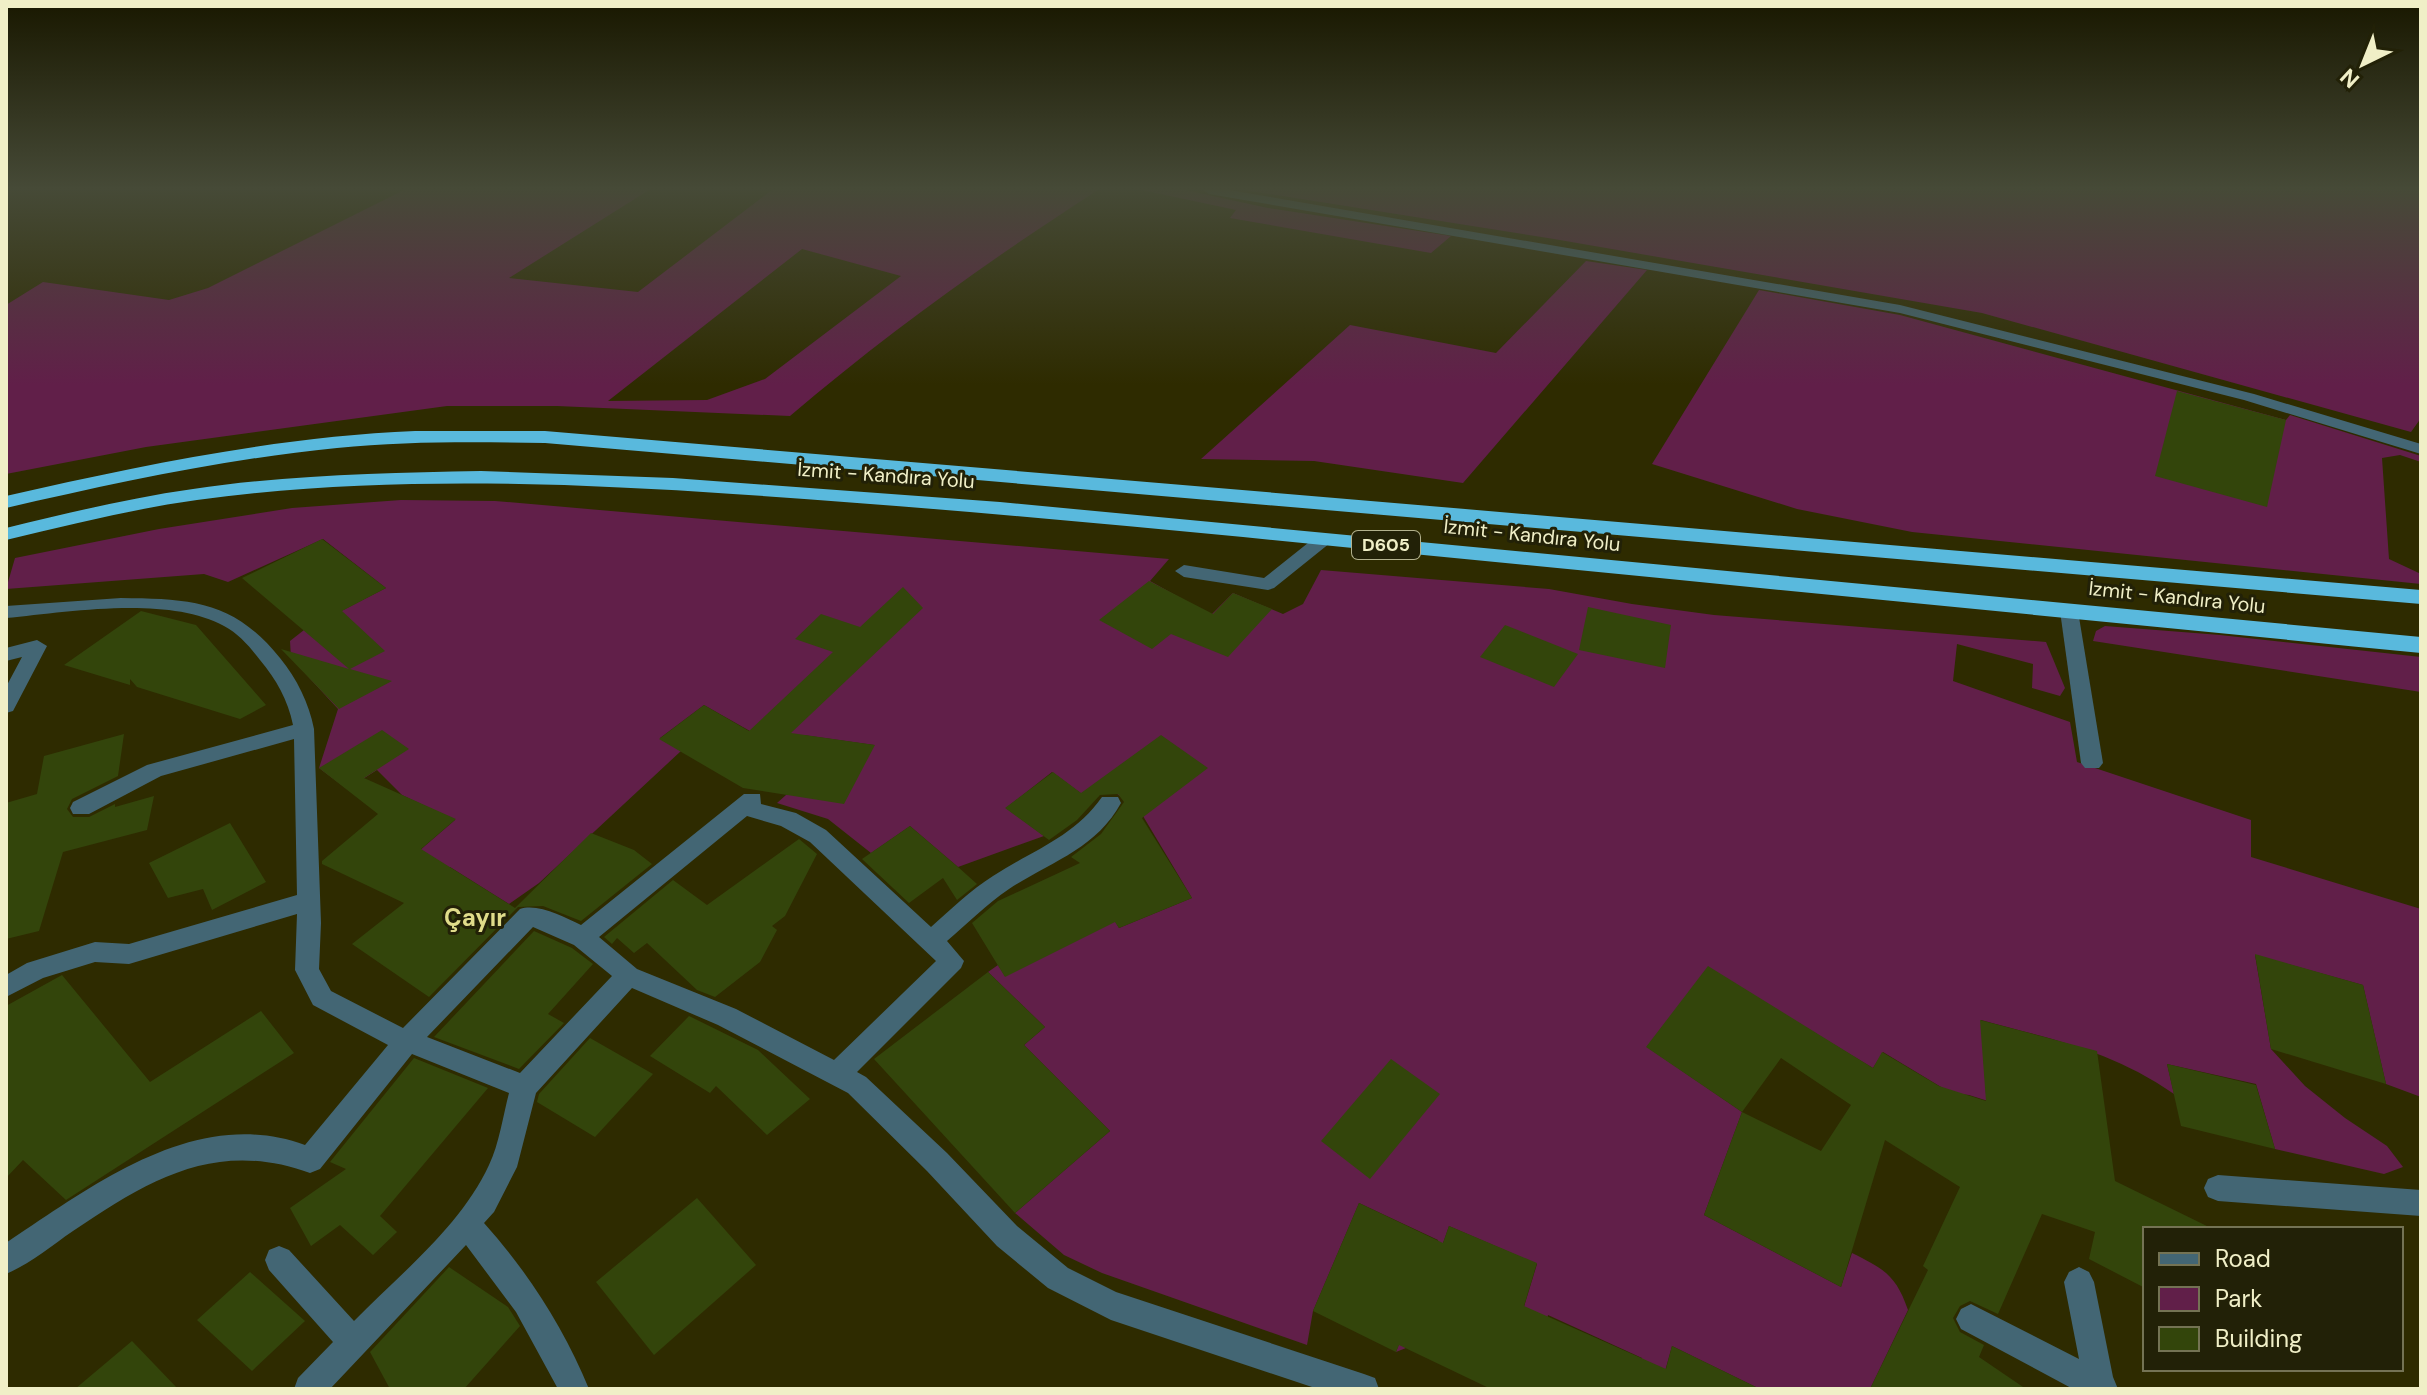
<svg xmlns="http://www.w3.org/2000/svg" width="2427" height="1395" font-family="'DM Sans',sans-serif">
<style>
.green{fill:#611f49;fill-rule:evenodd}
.building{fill:#33450b;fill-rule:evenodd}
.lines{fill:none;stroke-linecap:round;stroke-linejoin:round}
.minor{fill:#436674;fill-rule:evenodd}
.highway{fill:#59b9dd;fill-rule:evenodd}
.labels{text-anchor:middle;stroke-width:6;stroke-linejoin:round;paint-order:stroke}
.shield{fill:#222107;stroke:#b2b18d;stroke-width:2}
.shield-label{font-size:18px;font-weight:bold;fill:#f0efc7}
.street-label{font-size:20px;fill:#f0efc7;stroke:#222107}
.quarter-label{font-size:24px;font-weight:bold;fill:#e0dc8a;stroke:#222107}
</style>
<rect width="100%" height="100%" fill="#2e2b00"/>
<g class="green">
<path d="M404 190H649L509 278 638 292 772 190H1098C988 261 890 331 790 416L557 406H447L146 447 6 474V305L43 282 169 300 208 288ZM802 249 901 276 765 379 707 400 608 401Z"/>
<polygon points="1142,190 1185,190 1268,208 1451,236 1431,253 1230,218 1236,210"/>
<polygon points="1244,190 2421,190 2421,418 2411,432 1982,313 1554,239"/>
<polygon points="1586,261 1647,270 1463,483 1314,461 1201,459 1350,325 1496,353"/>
<polygon points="1759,290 1900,315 2286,420 2290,415 2421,456 2421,462 2400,455 2382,458 2389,559 2421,574 2421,584 1912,532 1797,509 1652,464"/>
<path d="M401 500 495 501 1169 559 1150 581 1211 615 1233 593 1283 614 1303 604 1321 570 1549 589 1632 604 1714 615 2046 642 2065 688 2060 696 2032 688 2033 664 1957 644 1953 681 2070 722 2077 762 2251 820V857L2421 909V1097L2386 1084 2363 985 2255 955 2271 1049 2305 1086 2345 1118 2387 1146 2403 1167 2384 1174 2275 1149 2256 1084 2167 1064 2174 1094C2110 1050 2054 1040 1981 1020L1986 1094 2067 1126 1969 1095 1951 1093 1883 1052 1873 1068 1803 1026 1647 1047 1742 1112 1704 1215 1841 1287 1852 1253C1884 1269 1896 1275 1908 1310L1870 1389H1760L1672 1346 1660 1389H1635L1642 1358 1548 1315 1532 1389H1499L1537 1264 1449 1226 1406 1348 1396 1352 1438 1240 1359 1203 1313 1311 1307 1345 1102 1273 1064 1255 1015 1213 1110 1131 1024 1045 1045 1027 988 972 998 965 1005 976 1111 914 1119 928 1192 898 1143 816 1108 786 1090 800 1052 772 1006 808 1044 836 958 867 910 826 871 853 828 819 777 803 786 795 874 745 803 735 769 792 778 747 704 705 660 738 681 751 539 883 509 904 450 867 390 876 455 820 402 795 377 770 347 789 319 768 338 709 291 658 290 641 304 630 386 588 323 539 228 582 204 574 6 589 15 558 159 529 292 508Z"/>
<polygon points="2105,626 2220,635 2421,657 2421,692 2093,641 2096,631"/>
</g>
<g class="building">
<polygon points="2177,391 2286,420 2267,507 2155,476"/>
<polygon points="322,539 386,588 342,611 385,651 350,669 392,681 339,709 281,649 349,669 242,578"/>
<polygon points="1149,581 1213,614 1233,593 1272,609 1228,657 1171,634 1152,649 1099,620"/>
<polygon points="903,587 923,608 791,733 875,745 844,804 743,788 659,739 704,705 749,731 833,652 795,639 821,614 860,627"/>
<polygon points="1588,607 1671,625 1665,668 1579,650"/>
<polygon points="141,611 196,625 266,705 240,719 137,687 130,679 130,685 64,665"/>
<polygon points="1505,625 1578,654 1554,687 1480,657"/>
<polygon points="382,730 409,749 364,778 456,819 421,849 515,908 591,833 634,850 652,864 581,921 543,906 518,907 429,997 352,944 404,903 322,864 322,861 378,814 319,768"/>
<polygon points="124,734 118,776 72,799 67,809 73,817 89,817 115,804 115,807 154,796 147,830 63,852 39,931 6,939 6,803 37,794 44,756"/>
<polygon points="1161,735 1208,768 1142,818 1192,898 1119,928 1115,922 1005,977 972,923 998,901 1080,863 1071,857 1101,834 1124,802 1118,794 1100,795 1077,820 1049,840 1005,808 1053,772 1081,793"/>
<polygon points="230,823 266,882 212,910 203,889 168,898 149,863"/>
<polygon points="910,826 958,867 977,884 957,900 943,878 909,903 862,859"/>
<polygon points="799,839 817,854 785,916 772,926 777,930 760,962 715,997 697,990 647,943 634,953 617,938 612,944 604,937 673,880 707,905"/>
<polygon points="534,931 572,948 593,964 548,1014 564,1023 519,1069 434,1037"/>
<polygon points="2255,954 2363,985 2386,1084 2271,1049"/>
<path d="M1708 966 1873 1068 1882 1052 1939 1086 1986 1101 1980 1020 2097 1051 2115 1181 2213 1229H2145V1288L2089 1259 2095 1232 2042 1214 1998 1314 1970 1301 1960 1306 1953 1318 1960 1332 1984 1345 1979 1357 2026 1389H1870L1928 1270 1923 1266 1960 1187 1885 1140 1841 1287 1704 1215 1742 1112 1646 1047ZM1781 1058 1851 1105 1821 1151 1742 1112Z"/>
<polygon points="988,972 1045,1027 1024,1045 1110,1131 1015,1213 874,1059"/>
<polygon points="62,975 150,1082 261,1011 294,1053 66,1200 23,1160 6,1178 6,1006"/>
<polygon points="689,1016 758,1050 810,1099 767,1135 716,1086 710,1093 650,1056"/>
<polygon points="590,1038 653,1074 595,1137 537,1102 539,1094"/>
<polygon points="414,1058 488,1088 380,1216 397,1232 373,1255 340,1225 311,1246 290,1208 346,1169 330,1162"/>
<polygon points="1391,1059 1440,1094 1370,1179 1321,1141"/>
<polygon points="2167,1064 2256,1085 2275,1149 2181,1126"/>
<polygon points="697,1198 756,1265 654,1355 596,1282"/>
<polygon points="1359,1203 1443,1243 1449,1226 1537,1263 1524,1306 1666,1369 1672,1346 1760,1389 1491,1389 1399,1345 1396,1352 1313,1311"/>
<polygon points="449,1267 508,1307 520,1326 464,1389 390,1389 370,1352"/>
<polygon points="250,1272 305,1321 252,1371 197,1320"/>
<polygon points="132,1341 178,1389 75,1389"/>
</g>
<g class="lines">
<g class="minor">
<polygon points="1203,190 1229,190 1900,305 2254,394 2421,444 2421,454 2244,400 1900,313 1209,194"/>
<polygon points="1324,534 1333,539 1330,543 1274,588 1268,590 1184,577 1175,571 1184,565 1264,578 1318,535"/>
<path d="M121 598C191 599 233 600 280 658 297 679 309 703 314 729L321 923 319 969 331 991 403 1028 520 909C538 903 564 917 581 925L744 794H760L761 804 796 813 826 830 931 927C951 909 971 890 993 876 1033 850 1074 837 1102 797H1118L1121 803C1096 849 1050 862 1009 889 987 904 967 924 947 941L964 961 961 968 857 1072 866 1077 947 1153 1017 1226 1068 1268 1116 1292 1364 1374 1375 1378 1379 1389H1318L1111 1320 1048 1288 997 1246 927 1171 848 1093 718 1025 632 988 536 1093 517 1167 494 1212 484 1223C528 1272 564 1328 589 1389H558L516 1312 466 1245 330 1389H294L298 1378 333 1342 269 1270 265 1260 269 1250 279 1246 289 1250 354 1321C400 1274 461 1226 489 1165 499 1144 503 1116 509 1093L412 1054 320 1169 310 1173C216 1139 150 1179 73 1231 51 1246 30 1264 6 1274V1243C92 1186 196 1105 305 1145L388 1045 313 1005 295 970 297 914 129 964 95 962 43 978 6 997V975L27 963 95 942 129 944 297 895 294 739 161 776 89 814H73L70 808 73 802 147 765 293 725C288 700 276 679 260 660 250 647 239 634 224 626 168 595 68 612 6 618V606ZM747 816 781 826 810 842 936 961 834 1060 736 1009 637 969 599 937ZM533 927 574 945 612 976 520 1073 427 1037Z"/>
<polygon points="2069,605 2078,611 2103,763 2099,768 2085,768 2081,763 2060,611"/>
<polygon points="37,640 47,646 13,711 6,713 6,687 22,657 6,661 6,648"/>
<polygon points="2218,1175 2421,1190 2421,1216 2218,1201 2208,1197 2204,1188 2208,1179"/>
<polygon points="2079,1267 2089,1272 2094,1282 2113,1377 2118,1389 2073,1389 1961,1329 1956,1319 1961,1309 1971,1304 2079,1359 2064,1282 2069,1272"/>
</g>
<g class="highway">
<path d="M415 431H545L2421 590V604L545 443C476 442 406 441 337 448 225 459 115 483 6 508V496C141 465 276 437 415 431Z"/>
<path d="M481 471 673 478 1000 502 2421 637V653C2028 614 1636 576 1243 537 1073 521 903 505 733 494 554 482 375 476 197 500 132 509 69 525 6 540V528C68 513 129 498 193 489 288 475 385 473 481 471Z"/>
</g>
</g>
<linearGradient id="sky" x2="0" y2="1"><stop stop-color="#191800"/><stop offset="0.49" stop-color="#464a37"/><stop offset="1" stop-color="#464a37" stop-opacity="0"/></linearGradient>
<rect width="2427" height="385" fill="url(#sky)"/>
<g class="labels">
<rect class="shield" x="1352" y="531" width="68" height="28" rx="6"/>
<g class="shield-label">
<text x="1386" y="551">D605</text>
</g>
<g class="street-label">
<text transform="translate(886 475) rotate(4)" y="7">İzmit - Kandıra Yolu</text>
<text transform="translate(1532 535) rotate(6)" y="7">İzmit - Kandıra Yolu</text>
<text transform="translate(2177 597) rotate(6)" y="7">İzmit - Kandıra Yolu</text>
</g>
<g class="quarter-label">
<text x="475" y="926">Çayır</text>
</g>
</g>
<rect width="2427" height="1395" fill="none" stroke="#f0efc7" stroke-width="16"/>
<rect x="2143" y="1227" width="260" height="144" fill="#222107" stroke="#747354" stroke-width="2"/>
<rect x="2159" y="1253" width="40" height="12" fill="#436674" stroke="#747354" stroke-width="2"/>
<text x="2215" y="1267" font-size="24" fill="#f0efc7">Road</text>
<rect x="2159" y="1287" width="40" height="24" fill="#611f49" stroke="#747354" stroke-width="2"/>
<text x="2215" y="1307" font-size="24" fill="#f0efc7">Park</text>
<rect x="2159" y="1327" width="40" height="24" fill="#33450b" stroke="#747354" stroke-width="2"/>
<text x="2215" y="1347" font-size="24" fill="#f0efc7">Building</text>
<g transform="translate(2363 64) rotate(223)" stroke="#222107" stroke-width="6" paint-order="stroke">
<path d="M0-6L14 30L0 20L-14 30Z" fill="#f0efc7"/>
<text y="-12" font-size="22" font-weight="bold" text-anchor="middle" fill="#f0efc7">N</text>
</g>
</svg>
